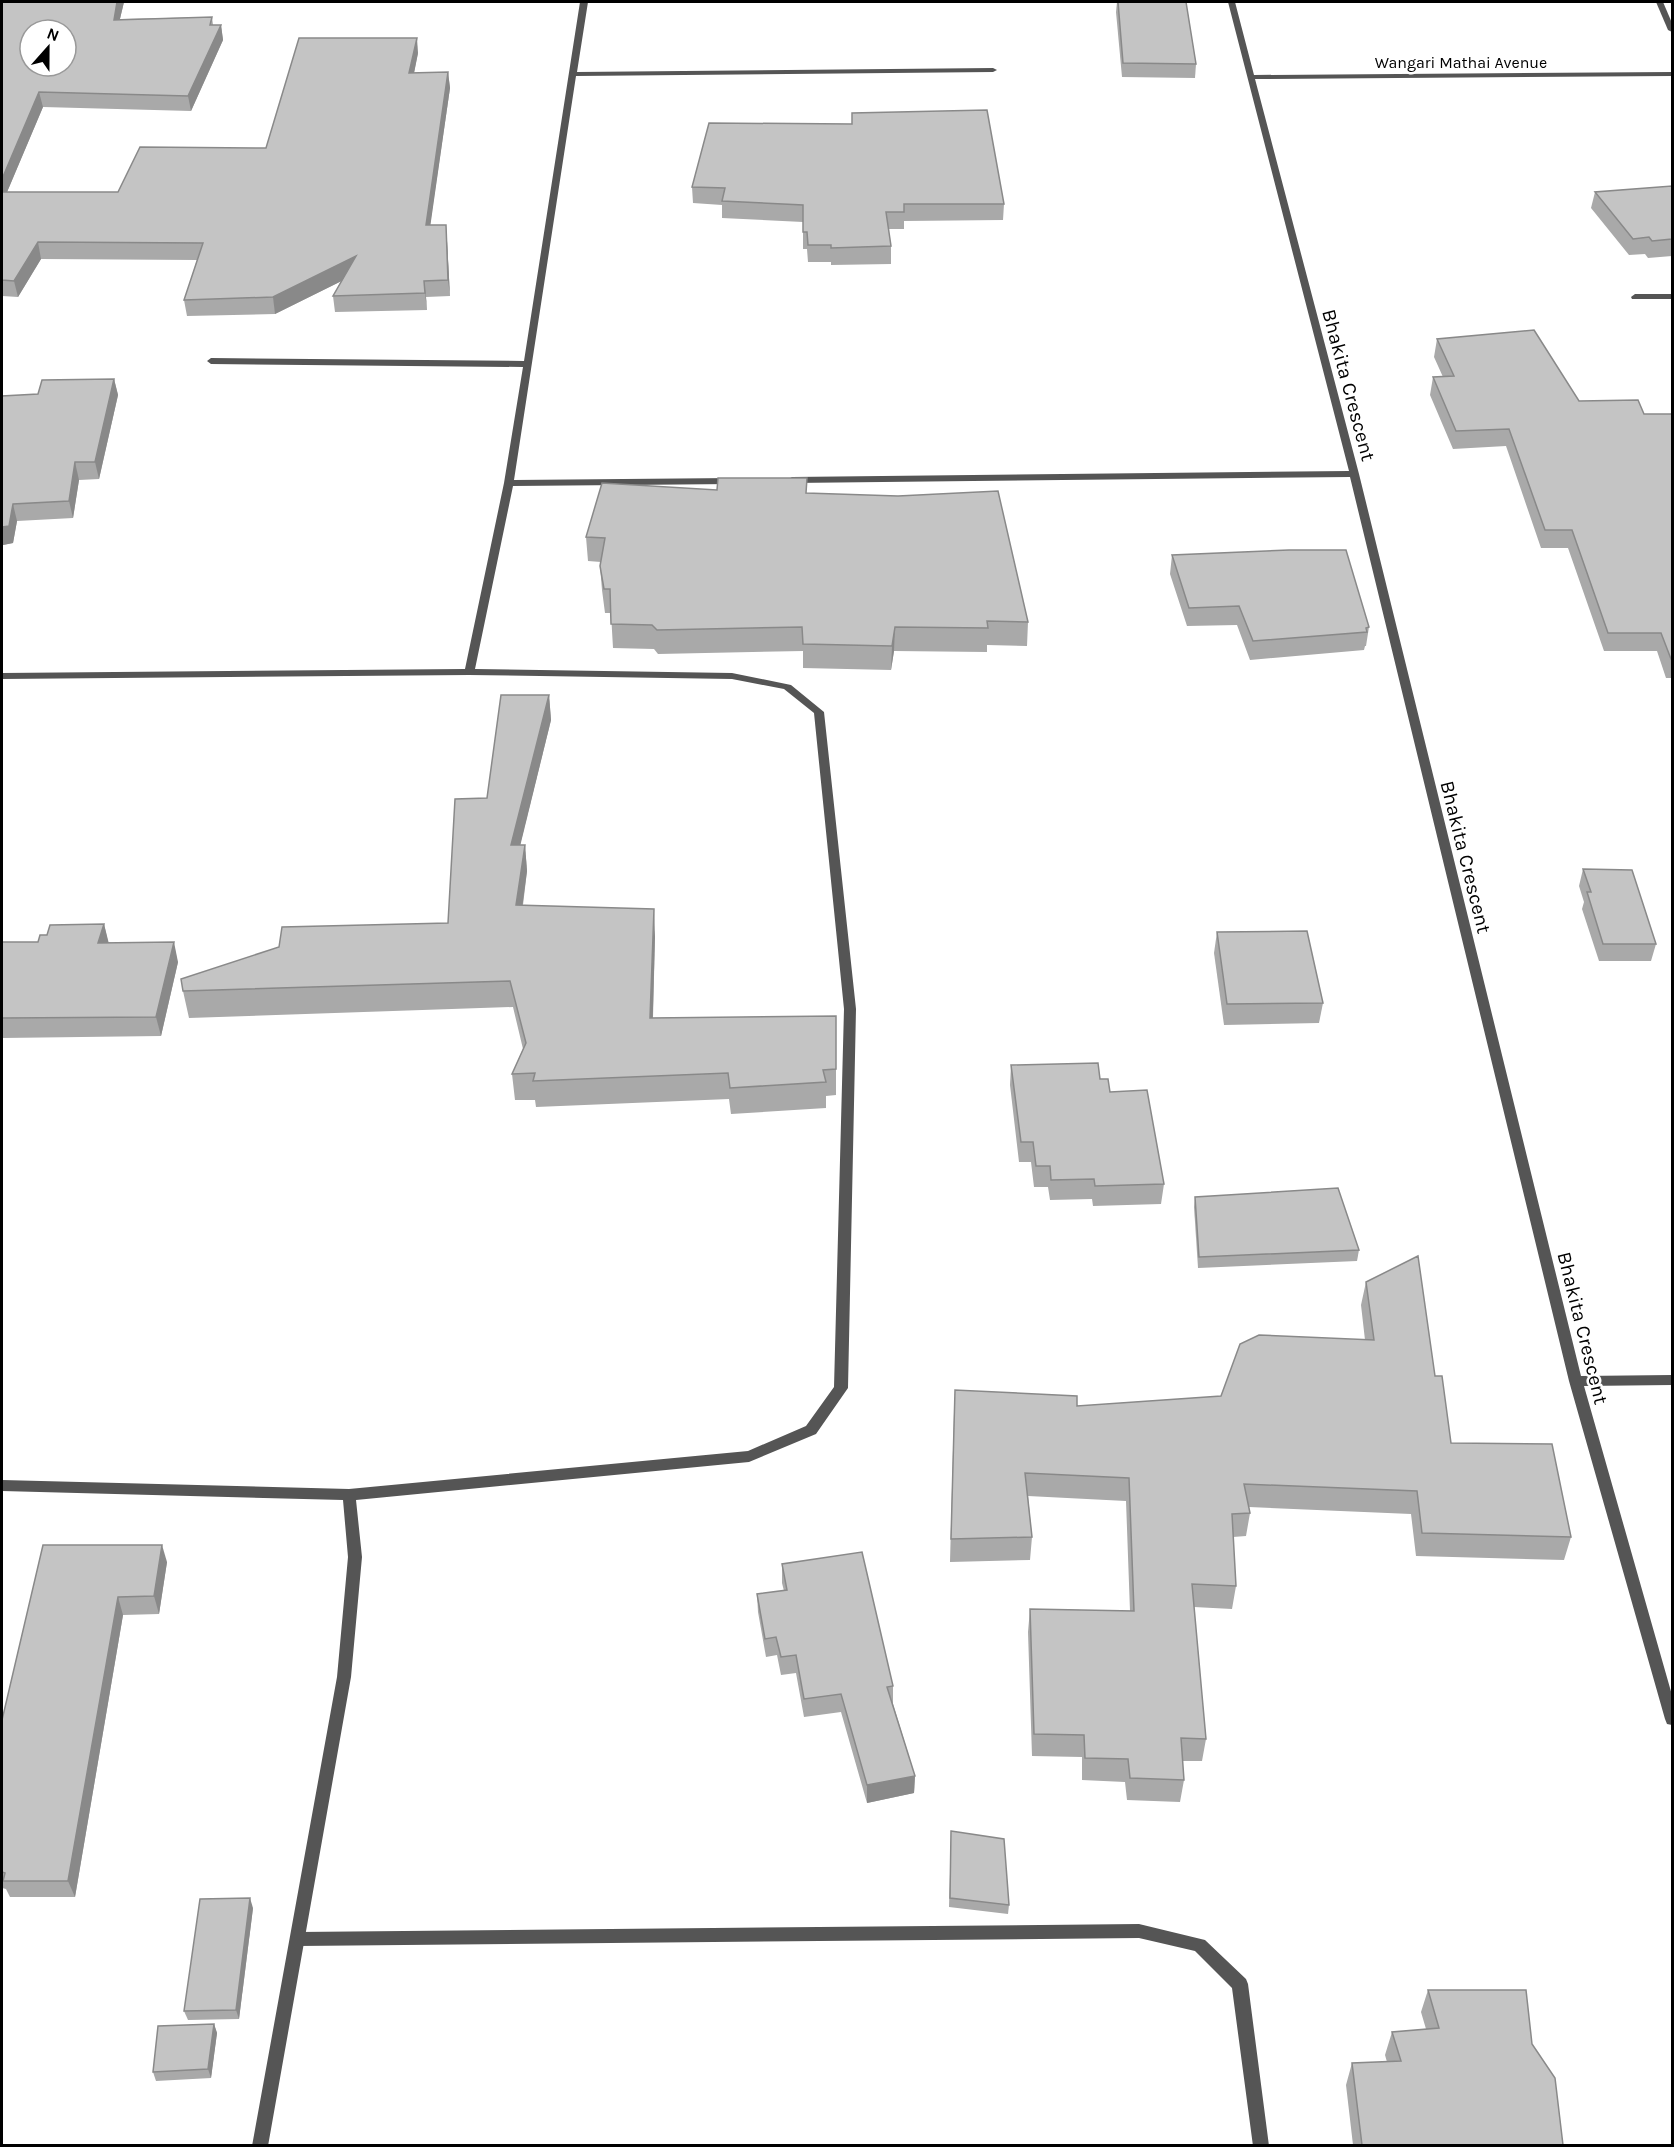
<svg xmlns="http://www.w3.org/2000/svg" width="1674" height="2147" font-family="Karla,sans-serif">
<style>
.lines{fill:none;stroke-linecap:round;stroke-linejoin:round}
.lane{fill:#555;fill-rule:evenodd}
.street{fill:#555;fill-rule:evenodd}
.wall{fill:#a9a9a9}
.shaded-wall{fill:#898989}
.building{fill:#c4c4c4;stroke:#898989;stroke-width:1.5;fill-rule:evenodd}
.labels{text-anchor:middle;stroke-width:5;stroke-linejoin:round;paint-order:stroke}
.far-street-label{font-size:16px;fill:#000;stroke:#fff}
.street-label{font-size:20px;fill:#000;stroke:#fff}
</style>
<rect width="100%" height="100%" fill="#fff"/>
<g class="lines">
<polygon class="lane" points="1139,1924 1205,1940 1246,1979 1248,1984 1269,2146 1253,2146 1232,1988 1195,1951 1139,1938 298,1946 292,1944 290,1939 292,1934 298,1932"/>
<g class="street">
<polygon points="580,2 588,2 577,72 993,68 997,70 993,72 576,76 514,480 733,478 738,481 733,484 513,486 475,669 732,673 791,685 824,712 856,1009 848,1388 816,1434 749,1462 356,1500 362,1557 351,1677 268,2146 252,2146 337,1677 348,1557 343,1500 2,1491 2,1480 349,1489 748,1451 806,1426 834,1387 844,1009 814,713 784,689 732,679 469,675 2,679 2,673 465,669 504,483 523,367 211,364 207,361 211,358 524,361"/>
<polygon points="1228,2 1235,2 1254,75 1672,72 1672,76 1255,79 1359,474 1581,1376 1672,1375 1672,1385 1584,1386 1672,1695 1672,1725 1667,1724 1665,1719 1569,1381 1350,477 792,483 787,480 792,477 1349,471"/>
<polygon points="1656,2 1663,2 1672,23 1672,32 1668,30"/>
<polygon points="1635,294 1672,294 1672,299 1632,299 1631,297"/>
</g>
</g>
<g class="wall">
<polygon points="2,2 124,2 120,19 212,17 213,25 221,25 223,40 191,111 43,107 7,192 118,192 266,148 418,53 414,73 448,72 450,88 430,225 447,241 450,296 426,297 427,310 335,312 333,296 341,281 275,314 187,316 184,300 197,260 41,259 18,297 2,296"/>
<polygon points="1117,2 1186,2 1196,64 1195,78 1122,77 1116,12"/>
<polygon points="709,123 1004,204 1003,220 904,221 904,229 888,229 891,246 891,264 831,265 831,262 808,262 807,249 803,249 803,222 722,218 722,205 693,203 692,187"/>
<polygon points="1672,186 1672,256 1648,258 1645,254 1629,255 1591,208 1595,192"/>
<polygon points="1437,339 1579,401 1644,414 1672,414 1672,678 1666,678 1657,651 1604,651 1568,548 1541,548 1506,446 1453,449 1430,395 1433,377 1443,377 1434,357"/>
<polygon points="114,379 118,395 99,479 79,480 73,518 17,521 13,543 3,545 2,549 2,396 38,394"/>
<polygon points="717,490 807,493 1028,622 1027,646 987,645 987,652 894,651 891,670 803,668 803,651 658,654 654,649 613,648 611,613 605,613 602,590 600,566 601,562 588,561 586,537"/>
<polygon points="1172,555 1369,627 1366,646 1365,646 1364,650 1250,660 1237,625 1187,626 1170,574"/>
<polygon points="549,695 551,720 520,845 525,845 527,871 523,905 655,936 653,1018 836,1016 836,1095 826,1096 826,1108 731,1114 729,1099 536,1107 535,1100 515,1100 512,1074 523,1049 513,1007 189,1018 183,991 279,947 448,923 487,798"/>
<polygon points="1583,869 1656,944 1651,961 1599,961 1582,909 1584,902 1579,886"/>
<polygon points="104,924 108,942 178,962 161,1036 2,1038 2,942 38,942 47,935"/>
<polygon points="1217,932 1323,1003 1319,1023 1224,1025 1214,953"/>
<polygon points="1011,1065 1100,1079 1110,1092 1164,1184 1161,1204 1093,1206 1092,1199 1050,1200 1048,1187 1034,1187 1031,1162 1019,1162 1010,1085"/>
<polygon points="1195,1197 1359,1250 1357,1261 1198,1268 1194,1207"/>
<polygon points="1366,1282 1435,1376 1451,1443 1571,1537 1564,1560 1416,1556 1411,1514 1249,1507 1250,1513 1246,1536 1233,1537 1236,1586 1232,1609 1194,1607 1206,1739 1202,1761 1182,1761 1184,1780 1180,1802 1127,1800 1125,1782 1082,1780 1082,1757 1032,1756 1028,1632 1030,1609 1130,1611 1126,1501 1028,1496 1032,1537 1030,1560 950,1562 954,1413 1077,1406 1221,1396 1365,1340 1361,1305"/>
<polygon points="43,1545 167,1562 159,1614 123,1615 75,1897 10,1897 6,1889 2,1888 2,1720"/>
<polygon points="782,1564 893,1686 893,1704 915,1776 914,1793 867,1803 841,1712 804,1717 796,1673 781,1675 777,1655 766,1657 758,1612 757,1594 784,1591 782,1583"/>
<polygon points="951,1841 1009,1905 1008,1914 949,1907"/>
<polygon points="253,1908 239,2019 188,2020 184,2011"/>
<polygon points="1428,1990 1532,2044 1563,2145 1353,2145 1346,2085 1352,2063 1387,2062 1385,2055 1392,2032 1426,2029 1421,2012"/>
<polygon points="214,2024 217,2033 211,2078 156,2081 153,2072"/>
</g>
<g class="shaded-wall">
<polygon points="117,2 124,2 116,35 114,20"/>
<polygon points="221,25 223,40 191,111 188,96"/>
<polygon points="417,38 418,53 411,88 409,73"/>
<polygon points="448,72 450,88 428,242 426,225"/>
<polygon points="39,92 43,107 2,204 2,179"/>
<polygon points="446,225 447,241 450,296 448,280"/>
<polygon points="38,242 41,259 18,297 14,281"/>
<polygon points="356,256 358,273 275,314 273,297"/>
<polygon points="424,281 426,297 427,310 425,293"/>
<polygon points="114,379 118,395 99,479 95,462"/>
<polygon points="75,462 79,480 73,518 69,501"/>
<polygon points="13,504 17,521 13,543 3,545 2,549 2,527"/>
<polygon points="895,627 894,651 891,670 892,646"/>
<polygon points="549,695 551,720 514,871 511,845"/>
<polygon points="525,845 527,871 519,931 516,905"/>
<polygon points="654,909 655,936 652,1044 650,1018"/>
<polygon points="104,924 109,944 98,943"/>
<polygon points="174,942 178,962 161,1036 156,1017"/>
<polygon points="162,1545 167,1562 159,1614 154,1596"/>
<polygon points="118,1597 123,1615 75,1897 68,1881"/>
<polygon points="915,1776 914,1793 867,1803 867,1785"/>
<polygon points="250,1898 253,1908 239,2019 236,2010"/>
<polygon points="214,2024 217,2033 211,2078 208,2069"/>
</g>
<g class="building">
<path d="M2 2H117L114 20 212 17 210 25H221L188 96 39 92 2 179ZM30 30H66V66H30Z"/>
<polygon points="1118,2 1186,2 1196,64 1123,63"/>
<polygon points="299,38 417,38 409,73 448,72 426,225 446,225 448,280 424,281 425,293 333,296 356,256 273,297 184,300 203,243 38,242 14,281 2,280 2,192 118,192 140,147 266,148"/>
<polygon points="987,110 1004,204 904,204 904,212 886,212 891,246 831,248 831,245 808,245 807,232 803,232 803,205 722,201 725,188 692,187 709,123 852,124 852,113"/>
<polygon points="1672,186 1672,239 1652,241 1649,237 1633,239 1595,192"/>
<polygon points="1534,330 1579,401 1638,400 1644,414 1672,414 1672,659 1671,659 1661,633 1608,633 1572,530 1545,530 1509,429 1456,431 1433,377 1454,376 1437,339"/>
<polygon points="114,379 95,462 75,462 69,501 13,504 9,526 2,527 2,396 38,394 42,380"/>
<polygon points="718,478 807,478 806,493 898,496 998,491 1028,622 987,621 988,628 895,627 892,646 803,644 802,627 657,630 652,625 611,624 610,589 604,589 600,566 605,538 586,537 602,483 717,490"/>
<polygon points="1289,550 1346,550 1369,627 1366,628 1367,632 1253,641 1239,606 1189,608 1172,555"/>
<polygon points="501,695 549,695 511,845 525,845 516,905 654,909 650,1018 836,1016 836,1069 823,1070 826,1082 730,1088 728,1073 533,1081 535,1073 512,1074 526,1043 510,981 183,991 181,979 279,947 282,927 448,923 455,799 487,798"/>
<polygon points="1583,869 1632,870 1656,944 1603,944 1587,892 1591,892"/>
<polygon points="104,924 98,943 174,942 156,1017 2,1018 2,942 38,942 40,935 47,935 50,925"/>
<polygon points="1307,931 1323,1003 1227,1004 1217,932"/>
<polygon points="1098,1063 1100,1079 1108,1079 1110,1092 1147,1090 1164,1184 1095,1186 1094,1179 1051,1180 1050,1166 1036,1166 1033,1142 1021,1142 1011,1065"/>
<polygon points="1338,1188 1359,1250 1199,1257 1195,1197"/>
<polygon points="1418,1256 1435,1376 1442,1376 1451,1443 1552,1444 1571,1537 1422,1533 1417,1491 1244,1484 1250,1513 1232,1514 1236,1586 1192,1584 1206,1739 1181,1738 1184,1780 1130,1778 1128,1759 1085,1758 1084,1735 1034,1734 1030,1609 1134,1611 1129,1478 1025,1473 1032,1537 951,1539 955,1390 1077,1396 1077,1406 1221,1396 1240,1344 1259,1335 1374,1340 1366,1282"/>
<polygon points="43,1545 162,1545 154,1596 118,1597 68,1881 3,1881 5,1873 2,1872 2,1720"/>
<polygon points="862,1552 893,1686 887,1687 915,1776 867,1785 841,1694 804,1699 796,1655 781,1657 776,1637 765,1639 757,1594 787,1590 782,1564"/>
<polygon points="951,1831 1004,1839 1009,1905 950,1898"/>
<polygon points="250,1898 236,2010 184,2011 200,1899"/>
<polygon points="1428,1990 1526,1990 1532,2044 1555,2078 1563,2145 1362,2145 1352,2063 1401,2061 1392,2032 1439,2028"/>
<polygon points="214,2024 208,2069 153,2072 158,2026"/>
</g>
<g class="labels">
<g class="far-street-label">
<text x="1461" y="68">Wangari Mathai Avenue</text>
</g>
<g class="street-label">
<text transform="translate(1349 385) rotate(75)" y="7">Bhakita Crescent</text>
<text transform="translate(1466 857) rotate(76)" y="7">Bhakita Crescent</text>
<text transform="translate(1583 1328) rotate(76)" y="7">Bhakita Crescent</text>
</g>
</g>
<rect width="1674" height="2147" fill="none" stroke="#000000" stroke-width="6"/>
<g transform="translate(48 48) rotate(21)"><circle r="28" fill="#ffffff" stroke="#999999" stroke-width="1.5"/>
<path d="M0-4.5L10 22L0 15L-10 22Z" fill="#000000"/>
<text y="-9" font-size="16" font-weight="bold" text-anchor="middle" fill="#000000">N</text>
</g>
</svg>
